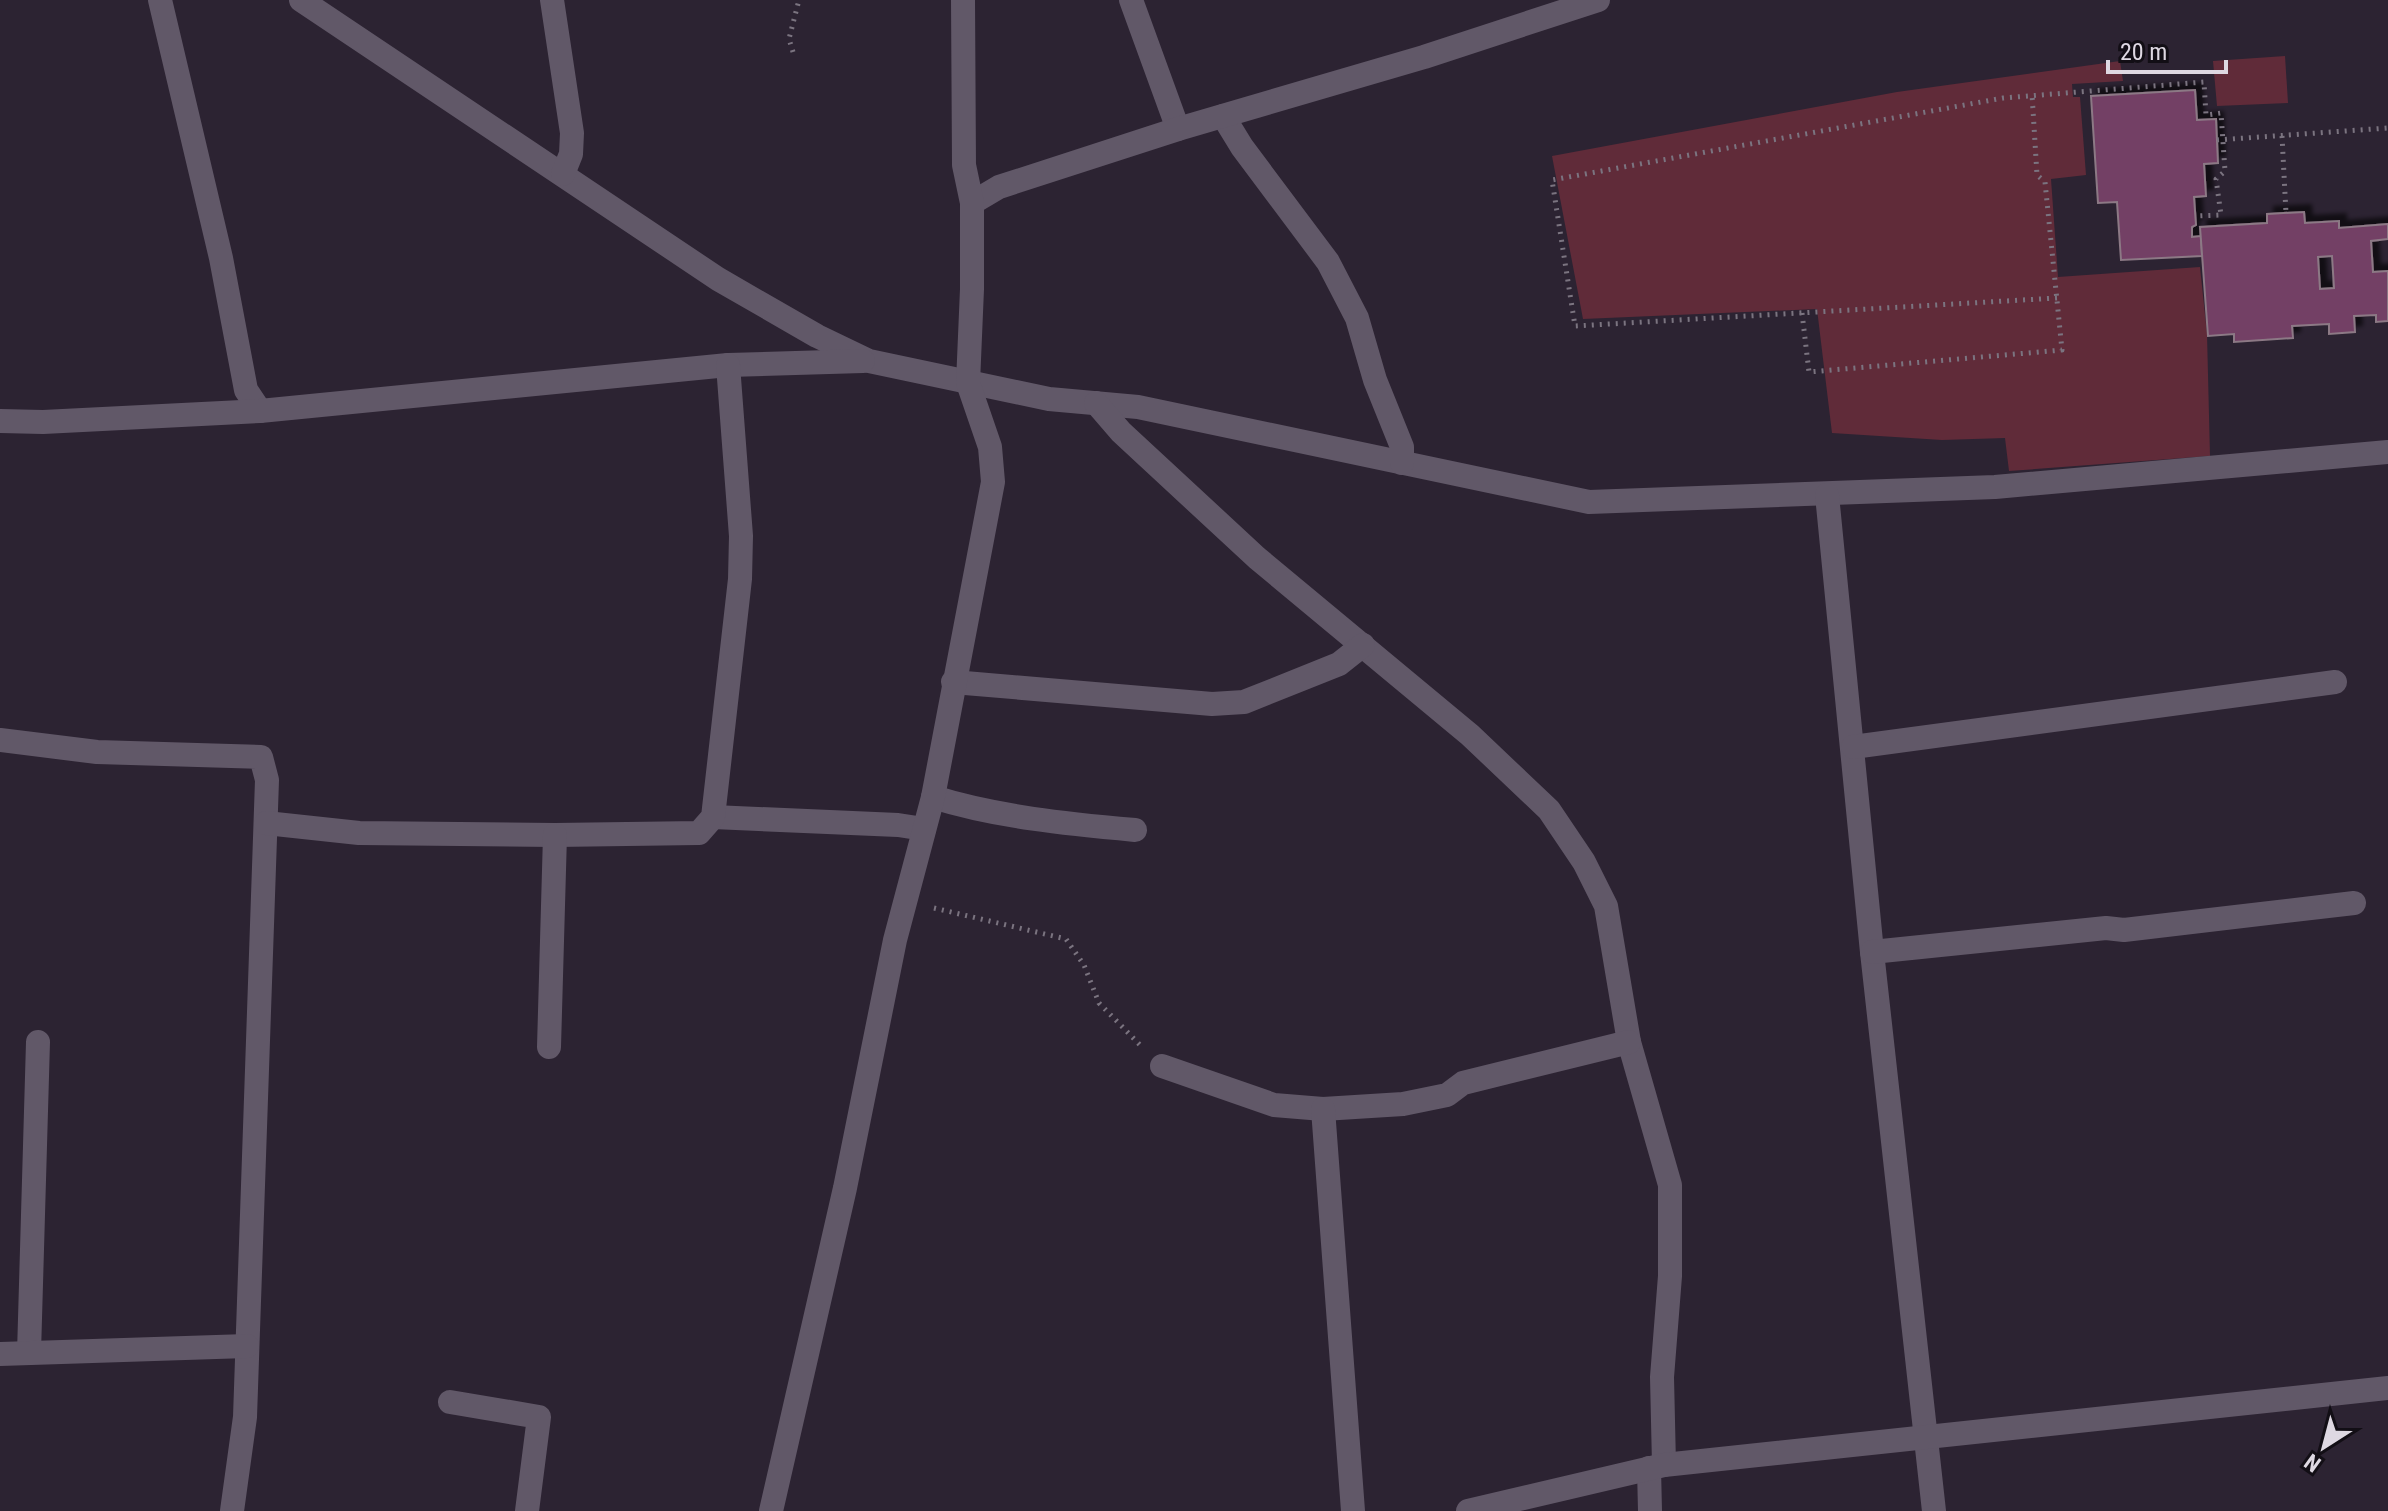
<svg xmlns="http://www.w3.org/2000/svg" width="2388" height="1511" font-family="'Roboto Condensed',sans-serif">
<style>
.green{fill:#602b39}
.building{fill:#733f65;stroke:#8c7985;stroke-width:2;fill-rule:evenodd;filter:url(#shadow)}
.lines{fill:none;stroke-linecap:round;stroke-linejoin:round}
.path{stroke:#7b7480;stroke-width:5;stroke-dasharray:2 6;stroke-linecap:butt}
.minor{stroke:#615868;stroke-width:24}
</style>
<defs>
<filter id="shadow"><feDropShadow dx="7" dy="-7" stdDeviation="2" flood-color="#0009"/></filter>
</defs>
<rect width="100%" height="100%" fill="#2c2332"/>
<g class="green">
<polygon points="2285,56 2288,103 2217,106 2213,61"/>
<polygon points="2120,61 2123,81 2072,84 2073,97 2080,97 2086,175 2051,179 2058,277 2200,267 2207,334 2210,456 2009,471 2005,438 1942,440 1832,433 1817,309 1583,319 1552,156 1897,92"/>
</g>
<g class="building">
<polygon points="2195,90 2197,120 2216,119 2218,163 2204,164 2206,196 2194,197 2196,225 2192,227 2192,237 2201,236 2202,256 2121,260 2117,202 2098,203 2091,96"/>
<path d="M2304 212 2305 223 2339 221V228L2388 224V239L2371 241 2373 272 2388 271V321L2376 322V315L2354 316 2355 332 2329 334V324L2292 326 2293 338 2234 342V334L2208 336 2200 227 2267 223V214ZM2332 256 2334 288 2320 289 2318 257Z"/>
</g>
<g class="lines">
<g class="path">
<polyline points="793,52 789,39 799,0"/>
<polyline points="2282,136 2286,213"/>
<polyline points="2217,140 2388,128"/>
<polyline points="2057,298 1575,326 1552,180 2003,98 2204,82 2206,115 2221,113 2225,171 2216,179 2221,215 2195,216"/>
<polyline points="1802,313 1809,372 2062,350 2045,182 2037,175 2032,94"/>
<polyline points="934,908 1066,939 1084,965 1099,1003 1142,1047"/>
</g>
<g class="minor">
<polyline points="160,0 221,258 246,390 260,411"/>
<polyline points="301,0 718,279 817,336 869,361 1049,399 1138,407 1589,502 1995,487 2388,452"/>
<polyline points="552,0 572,133 571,154 563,174"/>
<polyline points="1131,0 1178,129"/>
<polyline points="1223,116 1242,147 1328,262 1357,318 1375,380 1402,447 1402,463"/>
<polyline points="972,203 999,187 1178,129 1424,57 1598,0"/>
<polyline points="1096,403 1121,432 1257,558 1470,735 1549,810 1584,862 1606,906 1629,1042 1670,1185 1670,1276 1662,1377 1664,1465"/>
<polyline points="0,421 43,422 260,411 728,365 863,361"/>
<polyline points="1827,495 1872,952 1934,1511"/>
<polyline points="953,682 1212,704 1244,702 1339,664 1363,645"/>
<polyline points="0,740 97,752 261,757 267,780 245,1417 232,1511"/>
<polyline points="1853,747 2335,682"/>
<path d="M933 797C997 817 1068 824 1135 830"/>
<polyline points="713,817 898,825 924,829"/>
<polyline points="266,823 359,833 555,835 699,833 713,817 740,579 741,536 728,365"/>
<polyline points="1872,952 2106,928 2124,930 2354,903"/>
<polyline points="549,1047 555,835"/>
<polyline points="1162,1066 1274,1105 1323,1109 1403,1104 1447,1095 1463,1083 1629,1042"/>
<polyline points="1323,1109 1353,1511"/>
<polyline points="29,1353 38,1042"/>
<polyline points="0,1354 247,1346"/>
<polyline points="450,1402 539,1417 527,1511"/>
<polyline points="1649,1468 1650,1511"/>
<polyline points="771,1511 845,1188 895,940 933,797 993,482 990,447 968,383 972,289 972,203 964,165 963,0"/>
<polyline points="1468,1511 1664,1465 2388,1388"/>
</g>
</g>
<g transform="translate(2324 1447) rotate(216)" stroke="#120e15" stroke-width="6" paint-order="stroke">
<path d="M0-6L14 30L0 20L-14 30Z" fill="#ded8e2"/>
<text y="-12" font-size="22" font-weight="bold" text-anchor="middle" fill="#ded8e2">N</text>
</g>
<path d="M2108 60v12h118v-12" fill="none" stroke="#ded8e2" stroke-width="4"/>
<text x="2120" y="60" font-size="24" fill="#ded8e2" stroke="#120e15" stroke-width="6" paint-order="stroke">20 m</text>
</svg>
